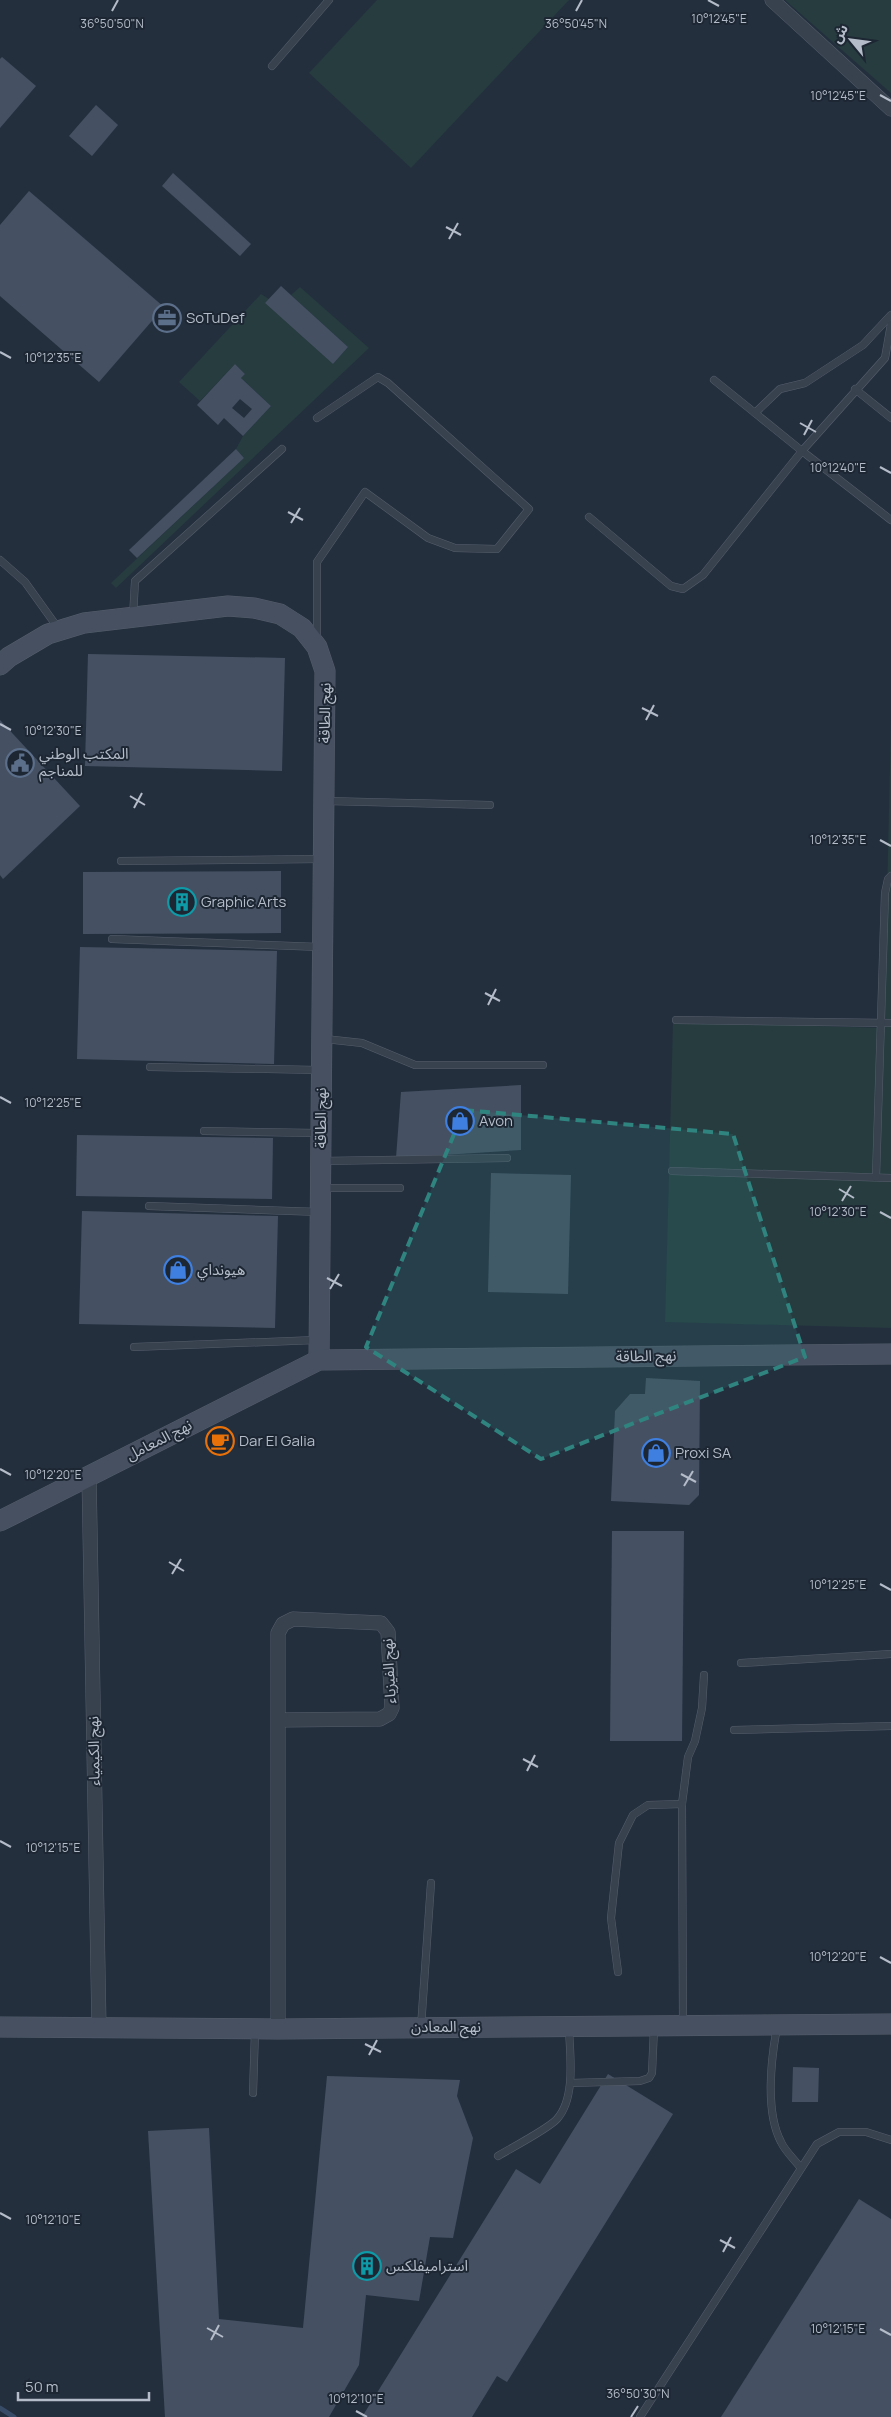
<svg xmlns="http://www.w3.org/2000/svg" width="891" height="2417" font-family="Manrope,'Noto Sans Arabic',sans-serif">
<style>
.green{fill:#263c3f}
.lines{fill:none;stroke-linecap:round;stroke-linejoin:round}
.stream{stroke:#394c67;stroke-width:5}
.building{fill:#455162;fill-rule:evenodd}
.lane-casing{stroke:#565f6c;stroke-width:8}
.street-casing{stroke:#565f6c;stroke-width:15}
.secondary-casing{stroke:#565f6c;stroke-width:21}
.lane{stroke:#38414e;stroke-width:7}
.street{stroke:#38414e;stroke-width:14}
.secondary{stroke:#465061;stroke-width:20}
.marked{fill:#308480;fill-opacity:0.2;stroke:#308480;stroke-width:4;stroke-dasharray:10 6;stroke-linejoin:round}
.ticks{fill:none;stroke:#b4bcc9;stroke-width:2}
.labels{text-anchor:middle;stroke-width:4;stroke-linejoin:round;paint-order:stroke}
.poi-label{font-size:15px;fill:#b4bcc9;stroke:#1d2633;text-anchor:start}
.street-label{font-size:15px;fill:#b4bcc9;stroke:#1d2633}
.ticks-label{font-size:12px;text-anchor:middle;fill:#b4bcc9;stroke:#1d2633;stroke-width:4;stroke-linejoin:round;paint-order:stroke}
</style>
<rect width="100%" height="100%" fill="#242f3e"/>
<g class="green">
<polygon points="377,0 569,0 411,168 309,73"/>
<polygon points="785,0 891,0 891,93"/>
<polygon points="300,287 369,348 116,588 111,583 244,458 236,449 243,436 271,406 241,378 245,374 235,364 200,401 179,382 261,294 269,299 265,303 333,364 348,347 291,295"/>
<polygon points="891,722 891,1328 665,1322 673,1022 884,1028"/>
</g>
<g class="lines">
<polyline class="stream" points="0,2408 14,2417"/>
</g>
<g class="building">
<polygon points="2,57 36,86 0,128 0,59"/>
<polygon points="96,105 118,125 92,156 69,136"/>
<polygon points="173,173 251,244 240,256 162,186"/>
<polygon points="29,191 164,307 99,382 0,296 0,225"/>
<polygon points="281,286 348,347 333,364 265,303"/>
<path d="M235 364 245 374 241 378 271 406 243 436 224 418 218 425 197 405ZM240 399 252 409 244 418 232 408Z"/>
<polygon points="236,449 244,458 137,558 129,550"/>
<polygon points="88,654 285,658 282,771 85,766"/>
<polygon points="0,720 80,806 3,879 0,875"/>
<polygon points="281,871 281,933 83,934 83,872"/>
<polygon points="80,947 277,951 274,1064 77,1059"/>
<polygon points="521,1085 521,1150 396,1158 401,1092"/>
<polygon points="77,1135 273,1138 272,1199 76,1196"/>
<polygon points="491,1173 571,1175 568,1294 488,1292"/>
<polygon points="82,1211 278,1216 275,1328 79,1324"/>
<polygon points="646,1378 700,1381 699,1495 689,1505 611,1501 615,1411 630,1394 645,1394"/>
<polygon points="612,1531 684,1531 682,1741 610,1741"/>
<polygon points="793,2067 819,2068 818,2102 792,2102"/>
<polygon points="608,2074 673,2114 507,2382 497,2376 472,2417 362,2417 516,2169 540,2184"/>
<polygon points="327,2076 460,2080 457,2096 473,2138 453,2238 430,2237 419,2301 366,2295 359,2365 329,2417 165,2417 148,2131 209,2128 219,2319 303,2328"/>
<polygon points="859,2199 891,2219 891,2417 721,2417"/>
</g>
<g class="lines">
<defs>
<g id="lane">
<polyline points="272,66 329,0"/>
<polyline points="891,324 885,358 802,451 891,520"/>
<polyline points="714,380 755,413"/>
<polyline points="855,389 891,418"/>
<polyline points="317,418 378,377 388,383 529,509 497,549 455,548 428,538 365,492 317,562 317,639"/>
<polyline points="589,517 671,586 683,589 703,575 802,451 755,413 780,389 805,383 863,345 891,315"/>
<polyline points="0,560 25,582 58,628"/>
<polyline points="133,617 135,581 282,449"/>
<polyline points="326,801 490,805"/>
<polyline points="121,861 321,859"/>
<polyline points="112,939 320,947"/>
<polyline points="676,1020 891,1023"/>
<polyline points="325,1039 362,1043 415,1065 543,1065"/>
<polyline points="150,1067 319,1070"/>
<polyline points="204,1131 318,1133"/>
<polyline points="321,1161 507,1158"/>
<polyline points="672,1171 891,1178"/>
<polyline points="876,1177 885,893 888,879 891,876"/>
<polyline points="323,1188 400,1188"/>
<polyline points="149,1206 320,1212"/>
<polyline points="134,1347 316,1340"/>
<polyline points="741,1663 891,1654"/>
<polyline points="734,1730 891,1726"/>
<polyline points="618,1972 611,1918 619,1843 633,1815 648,1805 682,1804"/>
<polyline points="683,2025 682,1804 688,1757 695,1741 702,1708 704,1675"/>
<polyline points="421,2027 431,1883"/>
<path d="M777 2027C771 2059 765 2112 781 2142 785 2151 794 2159 800 2167"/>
<polyline points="571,2083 640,2081 649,2078 652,2073 654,2028"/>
<polyline points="253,2093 255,2031"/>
<path d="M498 2156C511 2148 548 2129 557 2119 576 2098 570 2055 569 2029"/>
<polyline points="640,2417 817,2144 839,2132 866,2132 891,2140"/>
</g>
<g id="street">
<polyline points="772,0 891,109"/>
<polyline points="89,1475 99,2027"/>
<polyline points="278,1720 380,1719 389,1714 392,1708 388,1632 381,1623 293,1619 283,1624 278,1633 278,2029"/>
</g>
<g id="secondary">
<polyline points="0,665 9,657 48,634 84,623 228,606 254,608 280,614 302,628 317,647 325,671 319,1360"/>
<polyline points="0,1521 319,1360 891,1354"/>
<polyline points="0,2027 278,2029 891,2024"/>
</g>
</defs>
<use href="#lane" class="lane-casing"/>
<use href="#street" class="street-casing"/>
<use href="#secondary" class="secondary-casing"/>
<use href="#lane" class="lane"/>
<use href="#street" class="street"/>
<use href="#secondary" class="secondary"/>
</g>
<path class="marked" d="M464 1110 733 1134 805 1357 541 1459 366 1347Z"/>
<path class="ticks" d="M708 0 719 6M112 11 118 0M576 11 582 0M880 95 891 101M446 227 461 235M449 239 458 223M0 352 11 358M800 423 816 432M804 435 812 420M880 467 891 473M288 512 303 520M291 523 300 508M642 708 658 716M646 720 654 705M0 724 11 730M130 796 145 805M134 808 142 793M880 840 891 846M485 993 500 1001M488 1005 496 989M0 1097 11 1103M839 1189 854 1198M842 1201 851 1186M880 1212 891 1218M327 1278 342 1286M330 1289 339 1274M0 1469 11 1475M681 1474 696 1482M684 1486 693 1471M169 1562 184 1571M172 1574 181 1559M880 1584 891 1590M523 1759 538 1767M527 1771 535 1755M0 1841 11 1847M880 1957 891 1963M365 2044 381 2052M369 2055 377 2040M0 2213 11 2219M720 2240 735 2248M723 2252 731 2237M207 2328 223 2337M880 2329 891 2335M211 2340 219 2325M356 2411 367 2417M631 2417 638 2406"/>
<defs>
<symbol id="office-ring" viewBox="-11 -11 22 22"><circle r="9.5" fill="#1d2633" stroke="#5c6f8a" stroke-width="1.5"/><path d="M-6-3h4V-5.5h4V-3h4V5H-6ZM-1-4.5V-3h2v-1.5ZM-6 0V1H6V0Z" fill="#5c6f8a"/></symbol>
<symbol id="civic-ring" viewBox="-11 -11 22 22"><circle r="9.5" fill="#1d2633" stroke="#5c6f8a" stroke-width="1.5"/><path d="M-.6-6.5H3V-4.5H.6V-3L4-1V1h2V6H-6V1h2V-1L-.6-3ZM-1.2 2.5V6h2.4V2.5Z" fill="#5c6f8a"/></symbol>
<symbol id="building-ring" viewBox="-11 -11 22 22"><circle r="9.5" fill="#1d2633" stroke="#0f9aa8" stroke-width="1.5"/><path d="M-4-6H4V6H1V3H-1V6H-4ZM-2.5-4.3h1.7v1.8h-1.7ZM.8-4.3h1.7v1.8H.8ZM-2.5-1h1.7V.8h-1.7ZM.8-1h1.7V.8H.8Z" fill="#0f9aa8"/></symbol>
<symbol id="shop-ring" viewBox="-11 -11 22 22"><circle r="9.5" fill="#1d2633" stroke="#3f7fe0" stroke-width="1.5"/><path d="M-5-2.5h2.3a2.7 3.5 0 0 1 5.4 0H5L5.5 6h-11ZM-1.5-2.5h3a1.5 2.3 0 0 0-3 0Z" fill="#3f7fe0"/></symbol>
<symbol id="cafe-ring" viewBox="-11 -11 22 22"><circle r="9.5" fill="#1d2633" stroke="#e8710a" stroke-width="1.5"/><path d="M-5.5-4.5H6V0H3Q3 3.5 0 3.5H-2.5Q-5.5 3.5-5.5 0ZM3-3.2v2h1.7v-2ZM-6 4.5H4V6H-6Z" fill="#e8710a"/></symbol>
</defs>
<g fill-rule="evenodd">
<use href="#office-ring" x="151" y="302" width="32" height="32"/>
<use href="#civic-ring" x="4" y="747" width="32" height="32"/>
<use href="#building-ring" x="166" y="886" width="32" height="32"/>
<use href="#shop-ring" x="444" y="1105" width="32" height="32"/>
<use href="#shop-ring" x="162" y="1254" width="32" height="32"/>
<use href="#cafe-ring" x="204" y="1425" width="32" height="32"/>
<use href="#shop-ring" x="640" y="1437" width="32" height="32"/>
<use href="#building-ring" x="351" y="2250" width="32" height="32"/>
</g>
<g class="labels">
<g class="poi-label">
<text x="186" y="323">SoTuDef</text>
<text x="39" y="759">المكتب الوطني<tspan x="39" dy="17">للمناجم</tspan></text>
<text x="201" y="907">Graphic Arts</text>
<text x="479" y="1126">Avon</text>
<text x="197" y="1275">هيونداي</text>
<text x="239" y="1446">Dar El Galia</text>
<text x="675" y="1458">Proxi SA</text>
<text x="386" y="2271">استراميفلكس</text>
</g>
<g class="street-label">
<text transform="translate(325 713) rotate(-89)" y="5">نهج الطاقة</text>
<text transform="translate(321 1118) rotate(-90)" y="5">نهج الطاقة</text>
<text transform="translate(646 1356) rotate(-1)" y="5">نهج الطاقة</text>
<text transform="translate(159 1440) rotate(-27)" y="5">نهج المعامل</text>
<text transform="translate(389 1671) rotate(-93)" y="5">نهج الفيزياء</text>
<text transform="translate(94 1751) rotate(-91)" y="5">نهج الكيمياء</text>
<text x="446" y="2032">نهج المعادن</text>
</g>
</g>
<g class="ticks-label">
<text x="719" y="23">10°12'45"E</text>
<text x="112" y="28">36°50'50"N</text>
<text x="576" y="28">36°50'45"N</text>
<text x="838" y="100">10°12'45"E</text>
<text x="53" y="362">10°12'35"E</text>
<text x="838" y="472">10°12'40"E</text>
<text x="53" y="735">10°12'30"E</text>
<text x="838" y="844">10°12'35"E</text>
<text x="53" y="1107">10°12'25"E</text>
<text x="838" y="1216">10°12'30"E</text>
<text x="53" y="1479">10°12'20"E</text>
<text x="838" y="1589">10°12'25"E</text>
<text x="53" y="1852">10°12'15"E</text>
<text x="838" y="1961">10°12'20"E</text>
<text x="53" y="2224">10°12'10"E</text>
<text x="838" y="2333">10°12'15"E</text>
<text x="638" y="2398">36°50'30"N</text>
<text x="356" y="2403">10°12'10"E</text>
</g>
<g transform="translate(851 40) rotate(299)" stroke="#1d2633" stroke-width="4" paint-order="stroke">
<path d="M0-4L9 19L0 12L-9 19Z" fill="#b4bcc9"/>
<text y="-8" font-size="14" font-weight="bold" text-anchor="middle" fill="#b4bcc9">ش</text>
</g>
<path d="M18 2392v8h131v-8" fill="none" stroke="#b4bcc9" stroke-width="2.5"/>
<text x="25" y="2392" font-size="15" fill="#b4bcc9" stroke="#1d2633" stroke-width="4" paint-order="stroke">50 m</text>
</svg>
